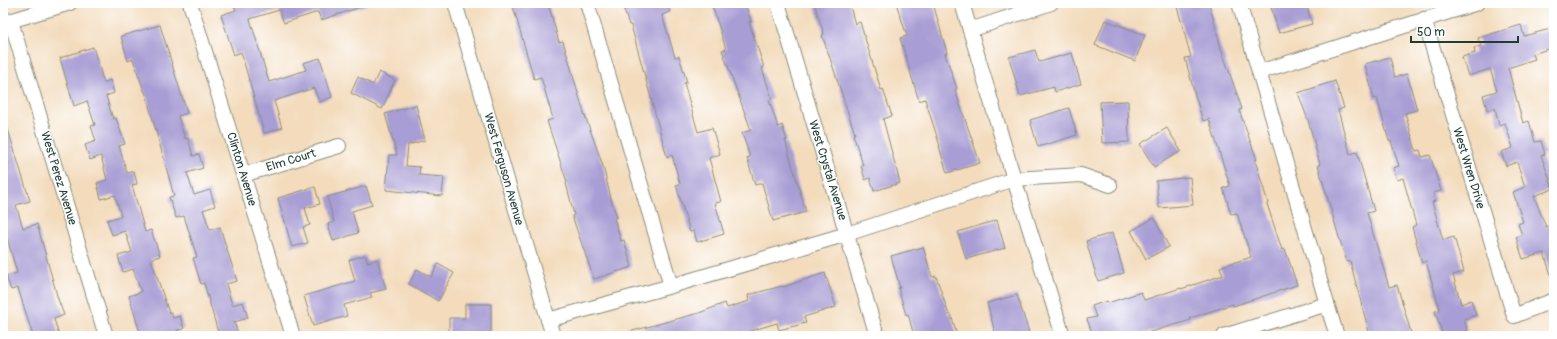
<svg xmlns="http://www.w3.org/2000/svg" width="1557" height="339" font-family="Pangolin,sans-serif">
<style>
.building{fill:#a89dd4}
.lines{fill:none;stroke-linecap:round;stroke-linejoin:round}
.minor-casing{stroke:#898c78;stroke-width:16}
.minor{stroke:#fff;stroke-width:14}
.labels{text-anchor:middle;stroke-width:3;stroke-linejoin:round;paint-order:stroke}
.street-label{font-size:12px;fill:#1f3d34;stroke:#fff}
</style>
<rect width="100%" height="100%" fill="#fff"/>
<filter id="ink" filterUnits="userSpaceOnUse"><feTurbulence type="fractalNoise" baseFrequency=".025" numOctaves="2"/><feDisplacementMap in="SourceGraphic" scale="8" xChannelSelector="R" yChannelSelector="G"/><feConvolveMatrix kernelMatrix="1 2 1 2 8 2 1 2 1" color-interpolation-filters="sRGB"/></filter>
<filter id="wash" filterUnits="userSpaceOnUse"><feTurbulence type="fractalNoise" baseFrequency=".012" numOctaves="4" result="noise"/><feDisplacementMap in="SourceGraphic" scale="16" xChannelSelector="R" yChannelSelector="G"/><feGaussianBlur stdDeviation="0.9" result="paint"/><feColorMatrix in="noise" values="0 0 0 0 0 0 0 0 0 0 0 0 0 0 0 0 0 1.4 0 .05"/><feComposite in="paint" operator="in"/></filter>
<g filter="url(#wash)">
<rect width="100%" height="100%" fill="#f3dbbc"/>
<g id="blocks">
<g class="building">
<polygon points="243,3 367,3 367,5 321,20 318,12 284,23 279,10 250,19 269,82 306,70 303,63 320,58 332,97 319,102 314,88 274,101 282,128 264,133 241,52 234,55 221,15 236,10 234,6"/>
<polygon points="512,3 548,3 559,42 563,41 583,110 603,166 612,203 617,217 614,218 621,241 624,240 632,267 594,279 572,216 574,215 566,183 567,182 547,121 553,119 541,77 534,79"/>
<polygon points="626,3 667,3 670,12 662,15 675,57 679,56 687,82 684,83 698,132 712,128 720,154 709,158 721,202 715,203 724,234 697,242 694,231 690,232 676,185 680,184 672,155 667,157 631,25 629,25 624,10 628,8"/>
<polygon points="720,3 745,3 751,22 749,22 764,67 762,68 772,99 769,100 778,127 782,125 787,140 785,140 806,212 773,221 762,183 755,185 747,158 750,157 742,133 751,130 722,50 726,49 712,5"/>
<polygon points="814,3 849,3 855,24 860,22 881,90 883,89 892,116 883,119 900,183 874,191 870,178 865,180 861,165 863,165 853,134 855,134 831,61 822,35 824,34"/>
<polygon points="896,3 933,3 947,53 945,54 957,89 955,90 980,163 947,173 939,146 940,146 925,99 919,101 900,38 907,36"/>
<polygon points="1176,3 1209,3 1221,48 1242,109 1239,110 1257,160 1255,160 1268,203 1267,204 1282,250 1285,249 1297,285 1233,306 1233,304 1190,318 1191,320 1137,336 1093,336 1087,319 1096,317 1092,306 1107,301 1108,303 1141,292 1144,300 1181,288 1181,289 1223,275 1220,267 1251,257 1237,213 1231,214 1223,188 1230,186 1209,119 1203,121 1195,95 1185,58 1191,57"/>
<polygon points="1284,3 1306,3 1312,24 1279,33 1271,7"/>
<polygon points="1105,20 1145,35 1135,61 1095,45"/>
<polygon points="160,25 187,113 178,116 185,139 188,138 193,156 199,154 203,168 187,173 194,195 210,190 215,206 203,210 210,230 220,227 228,253 237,281 226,284 232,305 243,302 248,318 234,322 239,336 219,336 204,283 201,284 193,258 197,257 184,216 176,218 169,197 174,196 145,91 144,91 133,59 128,61 121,36"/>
<polygon points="1521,25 1524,36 1554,28 1554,47 1533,54 1535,59 1508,68 1523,123 1529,121 1535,142 1541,141 1545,154 1541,155 1553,189 1534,196 1546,227 1550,225 1554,237 1554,278 1552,278 1544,253 1523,259 1516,237 1522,235 1518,224 1523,222 1513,192 1525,187 1517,162 1506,166 1501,152 1513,148 1505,123 1499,125 1495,108 1487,110 1483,95 1497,91 1490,69 1468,76 1462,57 1475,53 1474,48 1481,46 1478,38"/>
<polygon points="93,47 104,83 110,80 114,93 106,96 113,119 116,118 125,144 119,146 127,173 134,171 137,184 132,185 145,232 151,230 160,256 151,259 169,313 171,312 173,318 180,316 184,329 177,330 179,336 141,336 129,296 141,292 133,269 123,272 118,256 132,252 125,231 112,235 107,220 121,216 115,195 101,199 97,183 107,180 101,156 90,160 85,145 96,141 91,126 95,125 87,101 74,106 60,58"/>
<polygon points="1035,50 1039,62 1072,53 1081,84 1055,92 1054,87 1020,96 1009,57"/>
<polygon points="1390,57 1395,77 1407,74 1417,110 1405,113 1416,151 1420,150 1422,157 1430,155 1441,191 1433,193 1435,201 1432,202 1443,240 1454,237 1459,254 1464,272 1453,275 1461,304 1471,300 1476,315 1464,319 1469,336 1443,336 1435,311 1440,310 1426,261 1422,263 1412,227 1416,225 1403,178 1397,180 1393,168 1399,166 1391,141 1389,141 1377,98 1374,99 1365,64"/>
<polygon points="379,72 395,80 382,109 351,93 358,77 373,85"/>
<polygon points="1335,81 1344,108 1338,110 1350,154 1357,152 1374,211 1367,213 1389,287 1397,285 1412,336 1370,336 1350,261 1347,262 1338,234 1318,165 1320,164 1308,120 1298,93"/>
<polygon points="1128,101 1129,142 1102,143 1100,102"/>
<polygon points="416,105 425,140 408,145 406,166 420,167 419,175 444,177 442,196 386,190 389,155 397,155 385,114"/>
<polygon points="1069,108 1077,135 1038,147 1030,120"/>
<polygon points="3,123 6,123 30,201 16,205 23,228 37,224 58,299 64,315 54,319 59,336 33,336 18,288 11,290 6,276 17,273 5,230 3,231"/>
<polygon points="1167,128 1181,151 1154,167 1140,144"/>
<polygon points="1190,177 1193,205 1159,208 1156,181"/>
<polygon points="366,186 372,205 352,211 358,233 333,241 328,224 334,222 327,197"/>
<polygon points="315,187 320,204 305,208 310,225 303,227 308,243 292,247 278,198"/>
<polygon points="1154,218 1169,247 1146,259 1131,231"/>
<polygon points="997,220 1005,248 966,259 958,232"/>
<polygon points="1112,233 1124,273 1098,281 1086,241"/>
<polygon points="923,247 932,277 936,276 949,315 951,314 957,336 914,336 908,314 906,315 898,288 900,288 891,256"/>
<polygon points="365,255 368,262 377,259 386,289 370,293 372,297 344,305 347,316 313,326 304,296 355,281 349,260"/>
<polygon points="438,264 454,273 438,301 409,284 417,269 431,277"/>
<polygon points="825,273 836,307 804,317 806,323 779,330 777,323 733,336 626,336 625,333 699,313 725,303 727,308 749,301 748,295 782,286 783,287"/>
<polygon points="1017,295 1030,336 996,336 987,303"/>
<polygon points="465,304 491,304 491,334 449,334 449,318 465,318"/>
</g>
</g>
</g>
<g filter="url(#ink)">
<use href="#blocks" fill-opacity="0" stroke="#898c78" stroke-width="1"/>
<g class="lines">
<defs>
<g id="minor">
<polyline points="190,3 293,336"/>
<polyline points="455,3 553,336"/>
<polyline points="587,3 671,286"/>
<polyline points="778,3 877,336"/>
<polyline points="962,3 1014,179 1063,336"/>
<polyline points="1239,3 1327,304"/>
<polyline points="1424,19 1514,316 1554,300"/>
<polyline points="11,21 106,336"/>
<polyline points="3,23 70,3"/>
<polyline points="970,30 1051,3"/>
<polyline points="1259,72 1477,3"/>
<polyline points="243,175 339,146"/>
<polyline points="548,320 671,286 847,234 1014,179 1081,175 1110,185"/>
<polyline points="1224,336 1327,304 1337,336"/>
</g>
</defs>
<use href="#minor" class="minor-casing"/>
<use href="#minor" class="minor"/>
</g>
</g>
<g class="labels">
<g class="street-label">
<text transform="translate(291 160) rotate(-17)" y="4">Elm Court</text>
<text transform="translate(1469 168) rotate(73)" y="4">West Wren Drive</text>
<text transform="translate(242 169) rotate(73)" y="4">Clinton Avenue</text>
<text transform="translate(504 169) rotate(74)" y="4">West Ferguson Avenue</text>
<text transform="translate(828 170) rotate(73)" y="4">West Crystal Avenue</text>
<text transform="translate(59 178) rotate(73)" y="4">West Perez Avenue</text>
</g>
</g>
<rect width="1557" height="339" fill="none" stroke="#fff" stroke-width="16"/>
<path d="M1411 36v6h107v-6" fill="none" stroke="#1f3d34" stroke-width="2"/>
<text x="1417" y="36" font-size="12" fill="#1f3d34" stroke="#ffffff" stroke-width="3" paint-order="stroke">50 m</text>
</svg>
